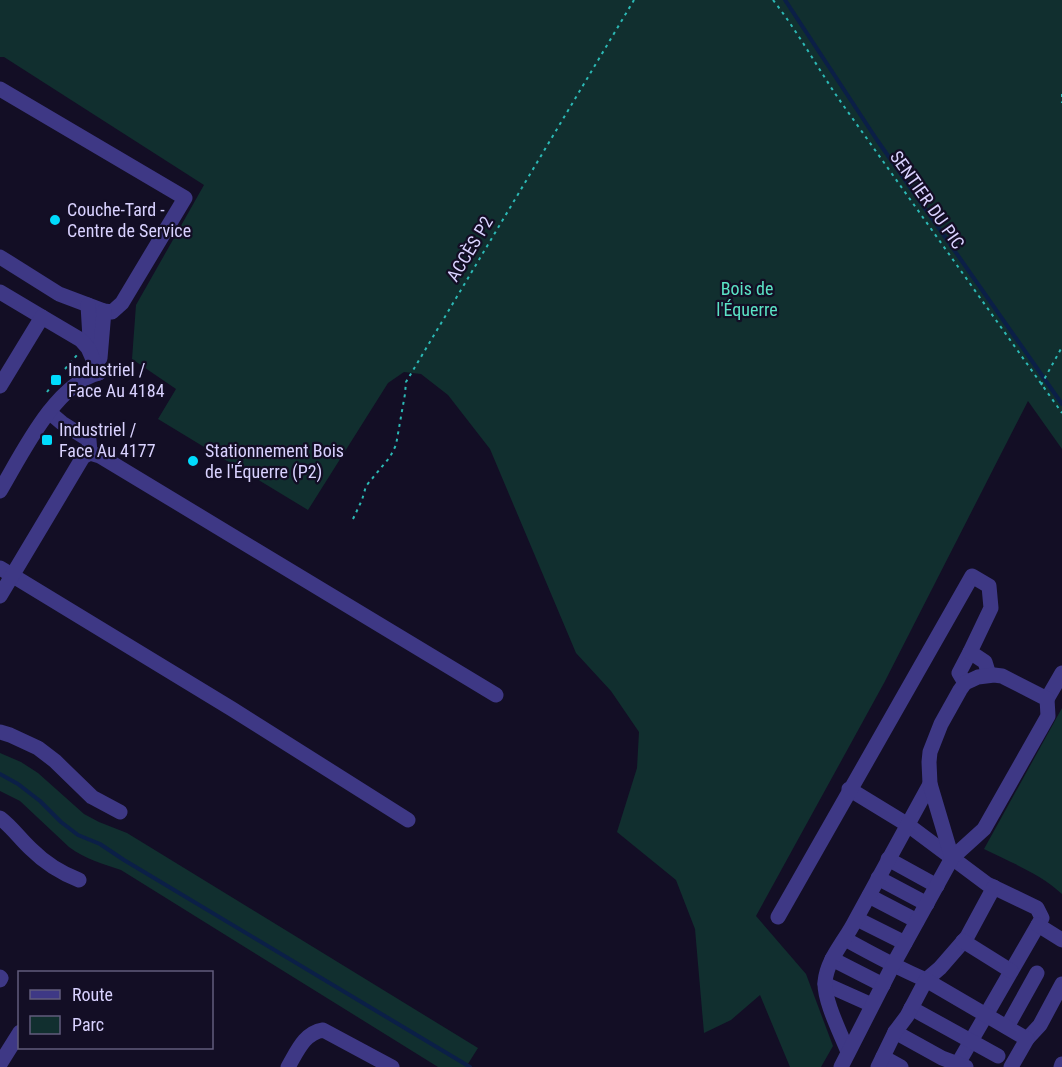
<svg xmlns="http://www.w3.org/2000/svg" width="1062" height="1067" font-family="'Roboto Condensed',sans-serif">
<style>
.green{fill:#112f2f}
.lines{fill:none;stroke-linecap:round;stroke-linejoin:round}
.stream{stroke:#0b1f47;stroke-width:4}
.path{stroke:#2cb9b5;stroke-width:2;stroke-dasharray:3 4.5;stroke-linecap:butt}
.minor{stroke:#3e3885;stroke-width:15}
.poi-dot{fill:#00dbfd;stroke:#130e25;stroke-width:2}
.labels{text-anchor:middle;stroke-width:4.5;stroke-linejoin:round;paint-order:stroke}
.street-label{font-size:18px;fill:#d9d2ff;stroke:#130e25}
.poi-label{font-size:18px;fill:#d9d2ff;stroke:#130e25;text-anchor:start}
.park-label{font-size:18px;fill:#5be2c5;stroke:#130e25}
</style>
<rect width="100%" height="100%" fill="#130e25"/>
<g class="green">
<polygon points="0,0 1062,0 1062,449 1028,401 884,683 756,916 806,974 833,1046 821,1067 790,1067 760,995 731,1020 704,1033 695,929 676,880 617,832 637,768 639,732 611,691 576,653 490,449 448,395 421,374 404,372 388,383 308,510 158,419 176,389 132,359 136,305 204,185 4,57 0,57"/>
<path d="M1062 708V894C1041 874 1010 862 984 849Z"/>
<path d="M0 753 21 762 38 773 84 814 99 822 127 833 478 1048 466 1067H438L121 870C103 864 85 859 69 847L20 801 0 791Z"/>
</g>
<g class="lines">
<g class="stream">
<polyline points="785,0 877,140 1062,404"/>
<polyline points="0,774 18,784 40,801 61,822 78,835 100,844 124,860 470,1067"/>
</g>
<g class="path">
<path d="M773 0C799 33 819 71 843 105L1062 413"/>
<polyline points="1062,94 1062,103"/>
<polyline points="65,369 77,355"/>
<polyline points="1041,385 1062,347"/>
<polyline points="47,392 56,380"/>
<polyline points="353,519 362,500 366,486 390,457 396,445 405,394 406,382 634,0"/>
</g>
<g class="minor">
<polyline points="0,89 185,198 122,303 112,312 104,311 59,294 0,257"/>
<polyline points="0,292 42,317"/>
<polyline points="88,305 90,338 94,352"/>
<polyline points="100,358 104,311"/>
<polyline points="0,386 42,317 81,340 88,348 99,373"/>
<polyline points="49,412 62,423 89,440 90,453"/>
<path d="M0 491C22 454 55 384 99 373"/>
<polyline points="0,568 232,709 408,820"/>
<polyline points="0,596 83,457 90,453 100,456 496,695"/>
<polyline points="965,683 959,673 970,652"/>
<polyline points="1047,699 1062,673"/>
<polyline points="0,732 10,735 38,748 55,761 92,797 120,812"/>
<polyline points="849,789 908,825 987,884 1037,908 1042,918 956,1067"/>
<path d="M0 818C12 827 20 839 31 849 44 862 61 873 79 880"/>
<polyline points="888,859 937,886"/>
<polyline points="878,878 927,904"/>
<polyline points="869,896 917,921"/>
<polyline points="778,917 972,576 989,586 991,608 970,652 985,662 989,675"/>
<polyline points="857,919 905,943"/>
<polyline points="1038,925 1062,940"/>
<path d="M845 939C872 954 898 968 926 980L940 968 967 937 994 887"/>
<polyline points="963,941 1011,971"/>
<polyline points="832,959 883,985"/>
<polyline points="0,977 1,978 0,980"/>
<polyline points="825,984 872,1005"/>
<polyline points="911,1008 998,1056"/>
<polyline points="1007,1027 1037,973"/>
<polyline points="895,1032 942,1058 966,1067"/>
<polyline points="1027,1039 1040,1025 1062,984"/>
<path d="M848 1052C841 1034 824 1001 825 982 827 959 845 941 855 921 880 875 905 830 930 784"/>
<polyline points="883,1057 901,1067"/>
<polyline points="0,1064 20,1032"/>
<path d="M288 1067C297 1052 304 1033 323 1030L392 1067"/>
<polyline points="841,1067 894,963 952,858 984,829 1048,716 1047,699 1002,676 994,675 978,677 965,683 960,690 941,724 930,752 929,762 930,784 952,858"/>
<polyline points="878,1067 895,1032 907,1016 926,980 1027,1039 1011,1067"/>
<polyline points="1061,1067 1062,1064"/>
</g>
</g>
<g class="poi-dot">
<circle cx="55" cy="220" r="6"/>
<rect x="50" y="374" width="12" height="12" rx="3"/>
<rect x="41" y="434" width="12" height="12" rx="3"/>
<circle cx="193" cy="461" r="6"/>
</g>
<g class="labels">
<g class="street-label">
<text transform="translate(927 200) rotate(55)" y="6">SENTIER DU PIC</text>
<text transform="translate(470 249) rotate(-59)" y="6">ACCÈS P2</text>
</g>
<g class="poi-label">
<text x="67" y="216">Couche-Tard -<tspan x="67" dy="21">Centre de Service</tspan></text>
<text x="68" y="376">Industriel /<tspan x="68" dy="21">Face Au 4184</tspan></text>
<text x="59" y="436">Industriel /<tspan x="59" dy="21">Face Au 4177</tspan></text>
<text x="205" y="457">Stationnement Bois<tspan x="205" dy="21">de l'Équerre (P2)</tspan></text>
</g>
<g class="park-label">
<text x="747" y="295">Bois de<tspan x="747" dy="21">l'Équerre</tspan></text>
</g>
</g>
<rect x="18" y="971" width="195" height="78" fill="#130e25" stroke="#625c7c" stroke-width="1.5"/>
<rect x="30" y="990" width="30" height="9" fill="#3e3885" stroke="#625c7c" stroke-width="1.5"/>
<text x="72" y="1001" font-size="18" fill="#d9d2ff">Route</text>
<rect x="30" y="1016" width="30" height="18" fill="#112f2f" stroke="#625c7c" stroke-width="1.5"/>
<text x="72" y="1031" font-size="18" fill="#d9d2ff">Parc</text>
</svg>
